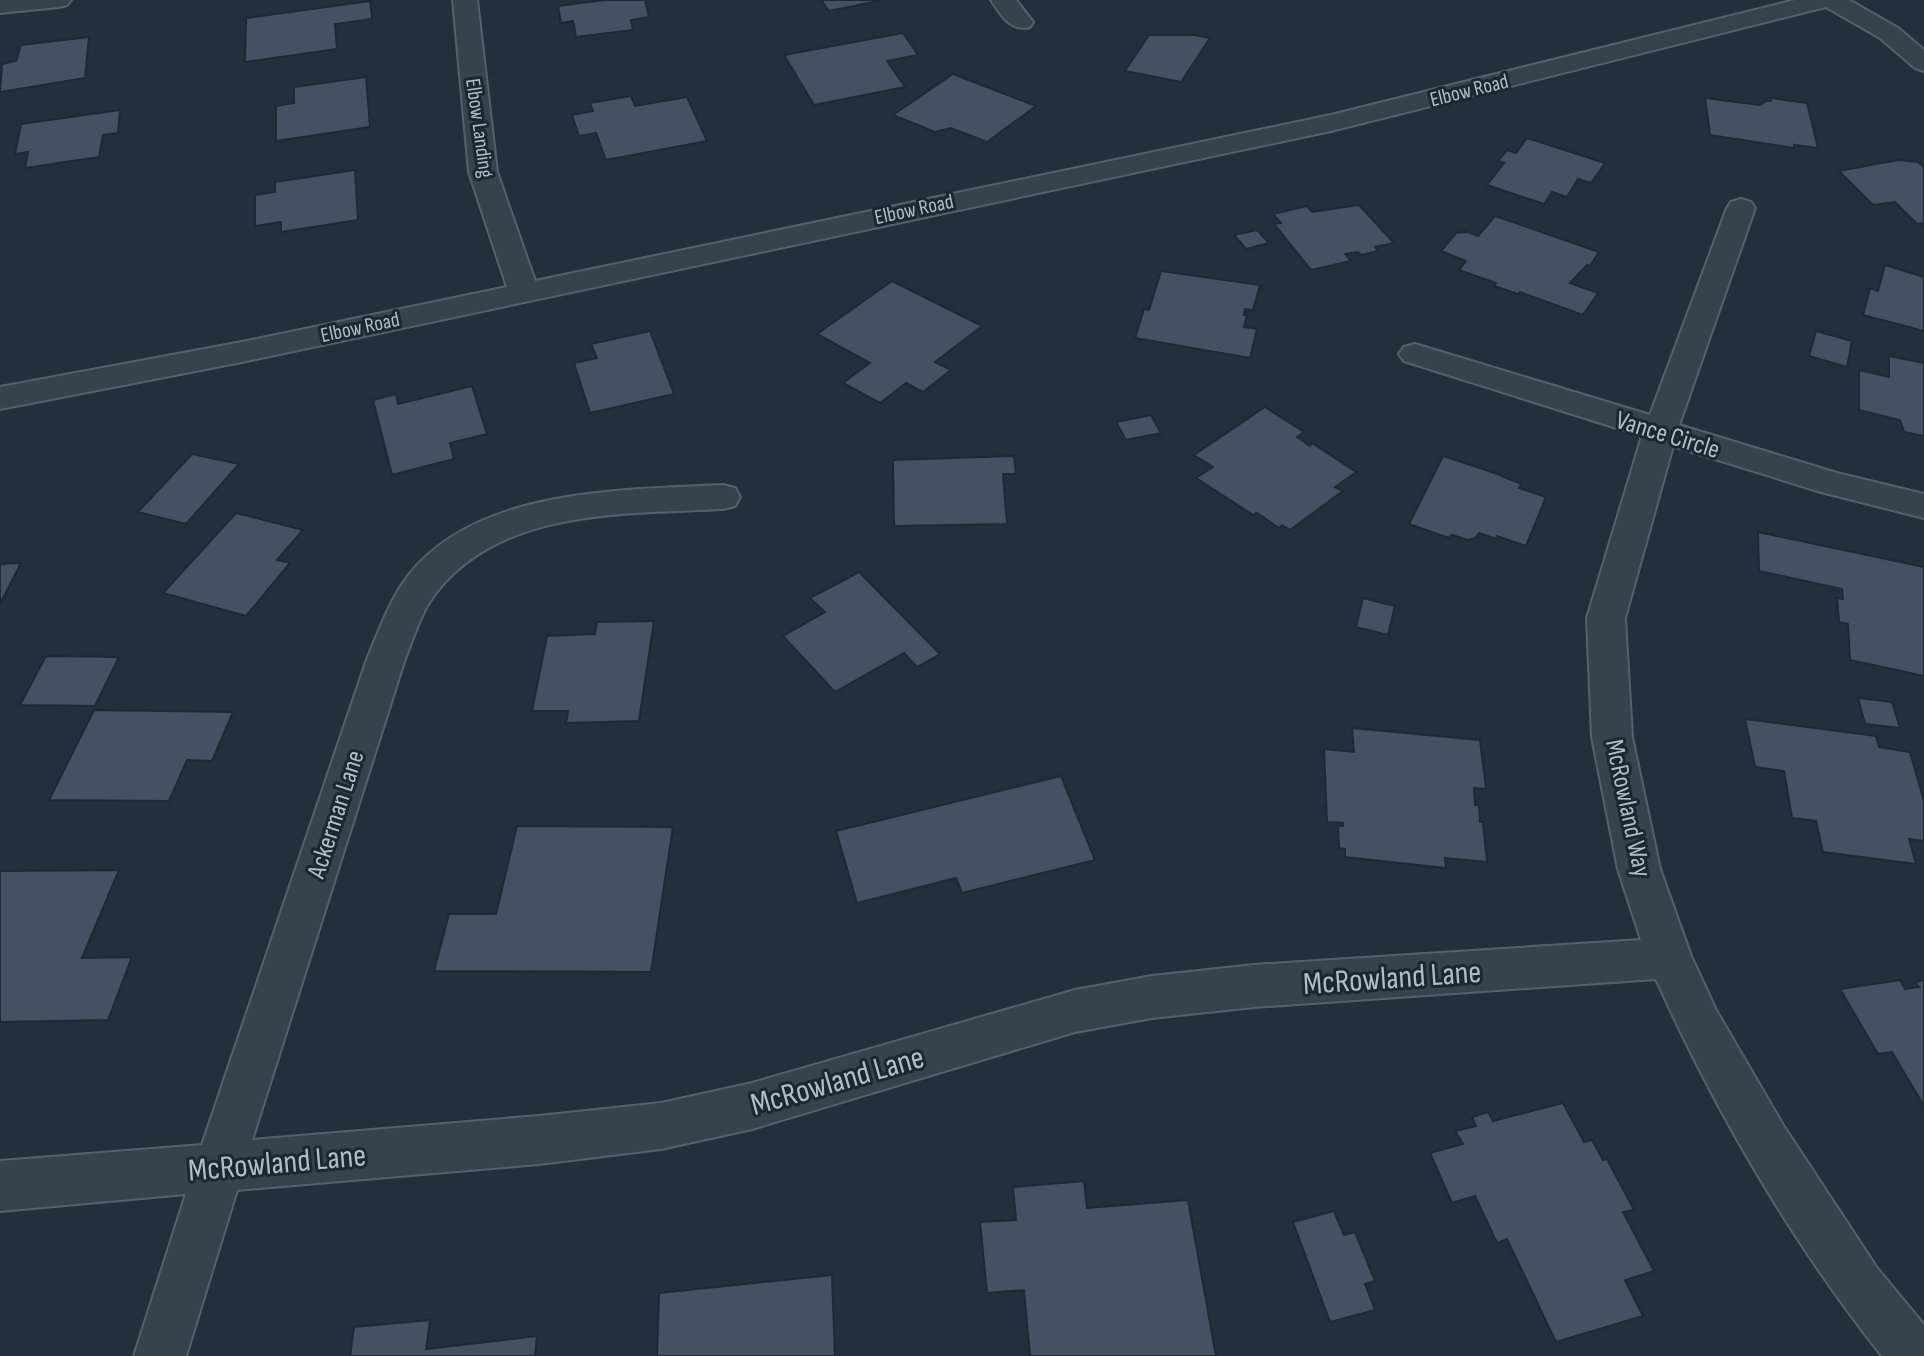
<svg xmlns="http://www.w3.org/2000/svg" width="1924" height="1356" font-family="'Sofia Sans Condensed',sans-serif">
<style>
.building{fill:#455162;stroke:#1f2835;stroke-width:2}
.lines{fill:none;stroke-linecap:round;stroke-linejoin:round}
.minor-casing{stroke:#565f6c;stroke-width:4}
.minor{fill:#38414e;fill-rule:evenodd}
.labels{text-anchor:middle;stroke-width:6;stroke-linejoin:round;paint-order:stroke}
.far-street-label{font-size:21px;fill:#b4bcc9;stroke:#1d2633}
.street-label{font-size:26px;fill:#b4bcc9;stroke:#1d2633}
.near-street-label{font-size:32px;fill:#b4bcc9;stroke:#1d2633}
</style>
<rect width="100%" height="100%" fill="#242f3e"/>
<g class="building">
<polygon points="604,0 645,0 649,17 631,20 633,30 576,37 573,21 561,23 558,6"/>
<polygon points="821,0 883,0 829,11"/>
<polygon points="370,1 372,19 335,24 337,49 245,62 246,18"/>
<polygon points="903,33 918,55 887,61 905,87 814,105 784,55"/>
<polygon points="1149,35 1194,35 1210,38 1181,82 1125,71"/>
<polygon points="89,37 85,78 0,92 2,64 16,61 21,45"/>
<polygon points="953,74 1036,106 987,142 951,128 935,132 893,115"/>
<polygon points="366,77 370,127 276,141 276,106 294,103 294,87"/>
<polygon points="631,96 635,106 687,97 707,141 606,160 596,133 579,136 572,115 593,111 590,103"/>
<polygon points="1705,98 1760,105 1766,101 1771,101 1771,98 1807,103 1818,148 1794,145 1794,148 1710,135"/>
<polygon points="120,110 118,133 103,135 99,157 25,168 28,152 15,154 21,124"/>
<polygon points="1527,138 1605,163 1591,183 1578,179 1567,197 1552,192 1544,204 1487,185 1504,163 1498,161 1507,150 1516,153"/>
<polygon points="1898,160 1918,162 1924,167 1924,223 1917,224 1895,202 1873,205 1839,171"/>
<polygon points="355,170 358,220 281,232 281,222 255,226 255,195 275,192 275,182"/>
<polygon points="1359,205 1394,243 1375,247 1378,251 1361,255 1358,252 1345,254 1351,261 1311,270 1274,224 1281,223 1273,214 1307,206 1312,212"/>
<polygon points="1495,216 1599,252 1590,266 1587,265 1570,283 1598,293 1583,315 1520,292 1518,294 1494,286 1496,283 1459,270 1466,261 1441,251 1456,233 1468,232 1478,236"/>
<polygon points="1257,230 1269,243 1246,249 1234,235"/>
<polygon points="1885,265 1924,277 1924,331 1863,315 1870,288 1878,291"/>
<polygon points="1161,271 1260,285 1253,310 1245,309 1244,315 1247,315 1244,327 1257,329 1250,358 1135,338 1144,309 1149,310"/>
<polygon points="892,281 982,326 935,362 951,370 923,392 906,383 880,403 843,383 870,363 817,334"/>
<polygon points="650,331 674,394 590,413 574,363 597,358 591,344"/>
<polygon points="1816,331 1852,341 1847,367 1809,356"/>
<polygon points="1889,356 1924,363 1924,436 1904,432 1900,420 1859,410 1859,370 1889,377"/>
<polygon points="472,386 487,434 450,443 454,459 392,475 373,400 396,394 398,404"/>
<polygon points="1265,407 1304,432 1297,437 1310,446 1312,443 1356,472 1335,487 1343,491 1290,530 1282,525 1279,528 1257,513 1253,515 1196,478 1213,467 1194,455"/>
<polygon points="1151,415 1161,433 1126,440 1116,422"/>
<polygon points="192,454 239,464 186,524 138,512"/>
<polygon points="1014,456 1016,474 1003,474 1007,524 894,526 893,460"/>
<polygon points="1443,456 1495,473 1521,484 1519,488 1546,497 1526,546 1497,536 1496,539 1479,533 1476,538 1467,540 1452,535 1449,538 1409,524"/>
<polygon points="236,513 303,530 277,560 290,563 246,616 163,593"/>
<polygon points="1758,532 1924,567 1924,676 1850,660 1848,624 1839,622 1837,598 1843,599 1842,589 1759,571"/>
<polygon points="21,563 0,604 0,564"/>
<polygon points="859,572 940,654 917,667 904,653 835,692 783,636 825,612 810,598"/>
<polygon points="1363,598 1395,606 1388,635 1356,627"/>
<polygon points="654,621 639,721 566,723 568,711 532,711 547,636 595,634 597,622"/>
<polygon points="46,656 119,657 95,706 20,705"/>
<polygon points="1858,698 1892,702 1900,728 1865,724"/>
<polygon points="94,710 233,712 212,761 187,760 169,801 49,800"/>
<polygon points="1745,719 1876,736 1879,747 1910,752 1924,801 1924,841 1909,839 1916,864 1823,852 1816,821 1792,818 1784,771 1755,767"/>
<polygon points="1352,728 1480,740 1486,789 1474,788 1475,805 1479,805 1480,822 1483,822 1487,862 1445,858 1446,868 1345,857 1345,849 1339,848 1338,826 1343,826 1343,823 1327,822 1324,749 1354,752"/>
<polygon points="1061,776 1095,860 962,893 956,878 857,903 836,831"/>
<polygon points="517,826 673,827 651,972 434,971 449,914 496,914"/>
<polygon points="119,870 82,958 132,957 108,1020 0,1022 0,871"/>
<polygon points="1900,980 1905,989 1919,987 1915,982 1924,980 1924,1106 1892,1052 1878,1054 1840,989"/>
<polygon points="1563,1103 1584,1142 1592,1140 1603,1160 1607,1159 1634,1210 1623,1212 1654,1271 1625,1280 1643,1316 1556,1342 1507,1239 1497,1243 1475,1196 1452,1203 1430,1153 1463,1144 1455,1131 1476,1126 1472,1117 1488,1112 1493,1121"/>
<polygon points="1084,1181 1087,1208 1188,1200 1216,1356 1030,1356 1024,1290 987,1293 980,1222 1016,1220 1013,1187"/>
<polygon points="1334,1211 1344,1235 1355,1232 1375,1281 1365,1284 1375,1310 1330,1322 1293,1222"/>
<polygon points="832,1275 835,1356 657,1356 659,1293"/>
<polygon points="430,1320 426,1349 537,1336 535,1356 350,1356 354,1327"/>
</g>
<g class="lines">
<defs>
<g id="minor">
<polygon points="0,0 71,0 67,5 59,7 0,13"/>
<polygon points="453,0 477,0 497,172 535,281 1331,115 1795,0 1849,0 1898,28 1924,50 1924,71 1915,68 1880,38 1826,7 1331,131 242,362 0,409 0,387 242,342 507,287 469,172"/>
<path d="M991 0H1016L1033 22 1030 27C1010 32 1001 15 991 0Z"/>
<path d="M1741 199 1751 202 1755 208 1679 425 1837 473 1924 494V518L1821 492 1673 446 1625 618 1632 737 1660 869 1691 956 1716 1010 1783 1125 1877 1268 1924 1325V1356H1882C1791 1241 1716 1112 1656 979L1254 1007 1152 1018 1075 1032 752 1129 661 1149 539 1164 237 1190 186 1356H134L186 1194 0 1211V1161L202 1145 366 662C378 633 389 601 408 576 476 488 623 490 723 485L735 488 740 497 735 506 723 509C627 514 500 508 435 594 420 614 413 639 404 662L252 1140 539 1116 661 1103 752 1083 1075 990 1152 976 1254 965 1641 940 1618 869 1592 737 1587 618 1642 436 1404 361 1399 354 1404 347 1415 344 1650 415 1727 208 1731 202Z"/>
</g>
</defs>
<use href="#minor" class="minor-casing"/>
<use href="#minor" class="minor"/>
</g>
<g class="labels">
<g class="far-street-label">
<text transform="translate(1469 90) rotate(-14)" y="7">Elbow Road</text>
<text transform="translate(480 128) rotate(82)" y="7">Elbow Landing</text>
<text transform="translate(914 209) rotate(-12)" y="7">Elbow Road</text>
<text transform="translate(360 327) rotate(-12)" y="7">Elbow Road</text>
</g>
<g class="street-label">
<text transform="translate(1668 434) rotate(17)" y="9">Vance Circle</text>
<text transform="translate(1629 808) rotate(78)" y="9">McRowland Way</text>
<text transform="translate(335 814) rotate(-72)" y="9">Ackerman Lane</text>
</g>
<g class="near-street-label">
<text transform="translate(1392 977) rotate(-4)" y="11">McRowland Lane</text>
<text transform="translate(837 1080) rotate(-16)" y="11">McRowland Lane</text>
<text transform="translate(277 1162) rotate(-5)" y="11">McRowland Lane</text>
</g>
</g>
</svg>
